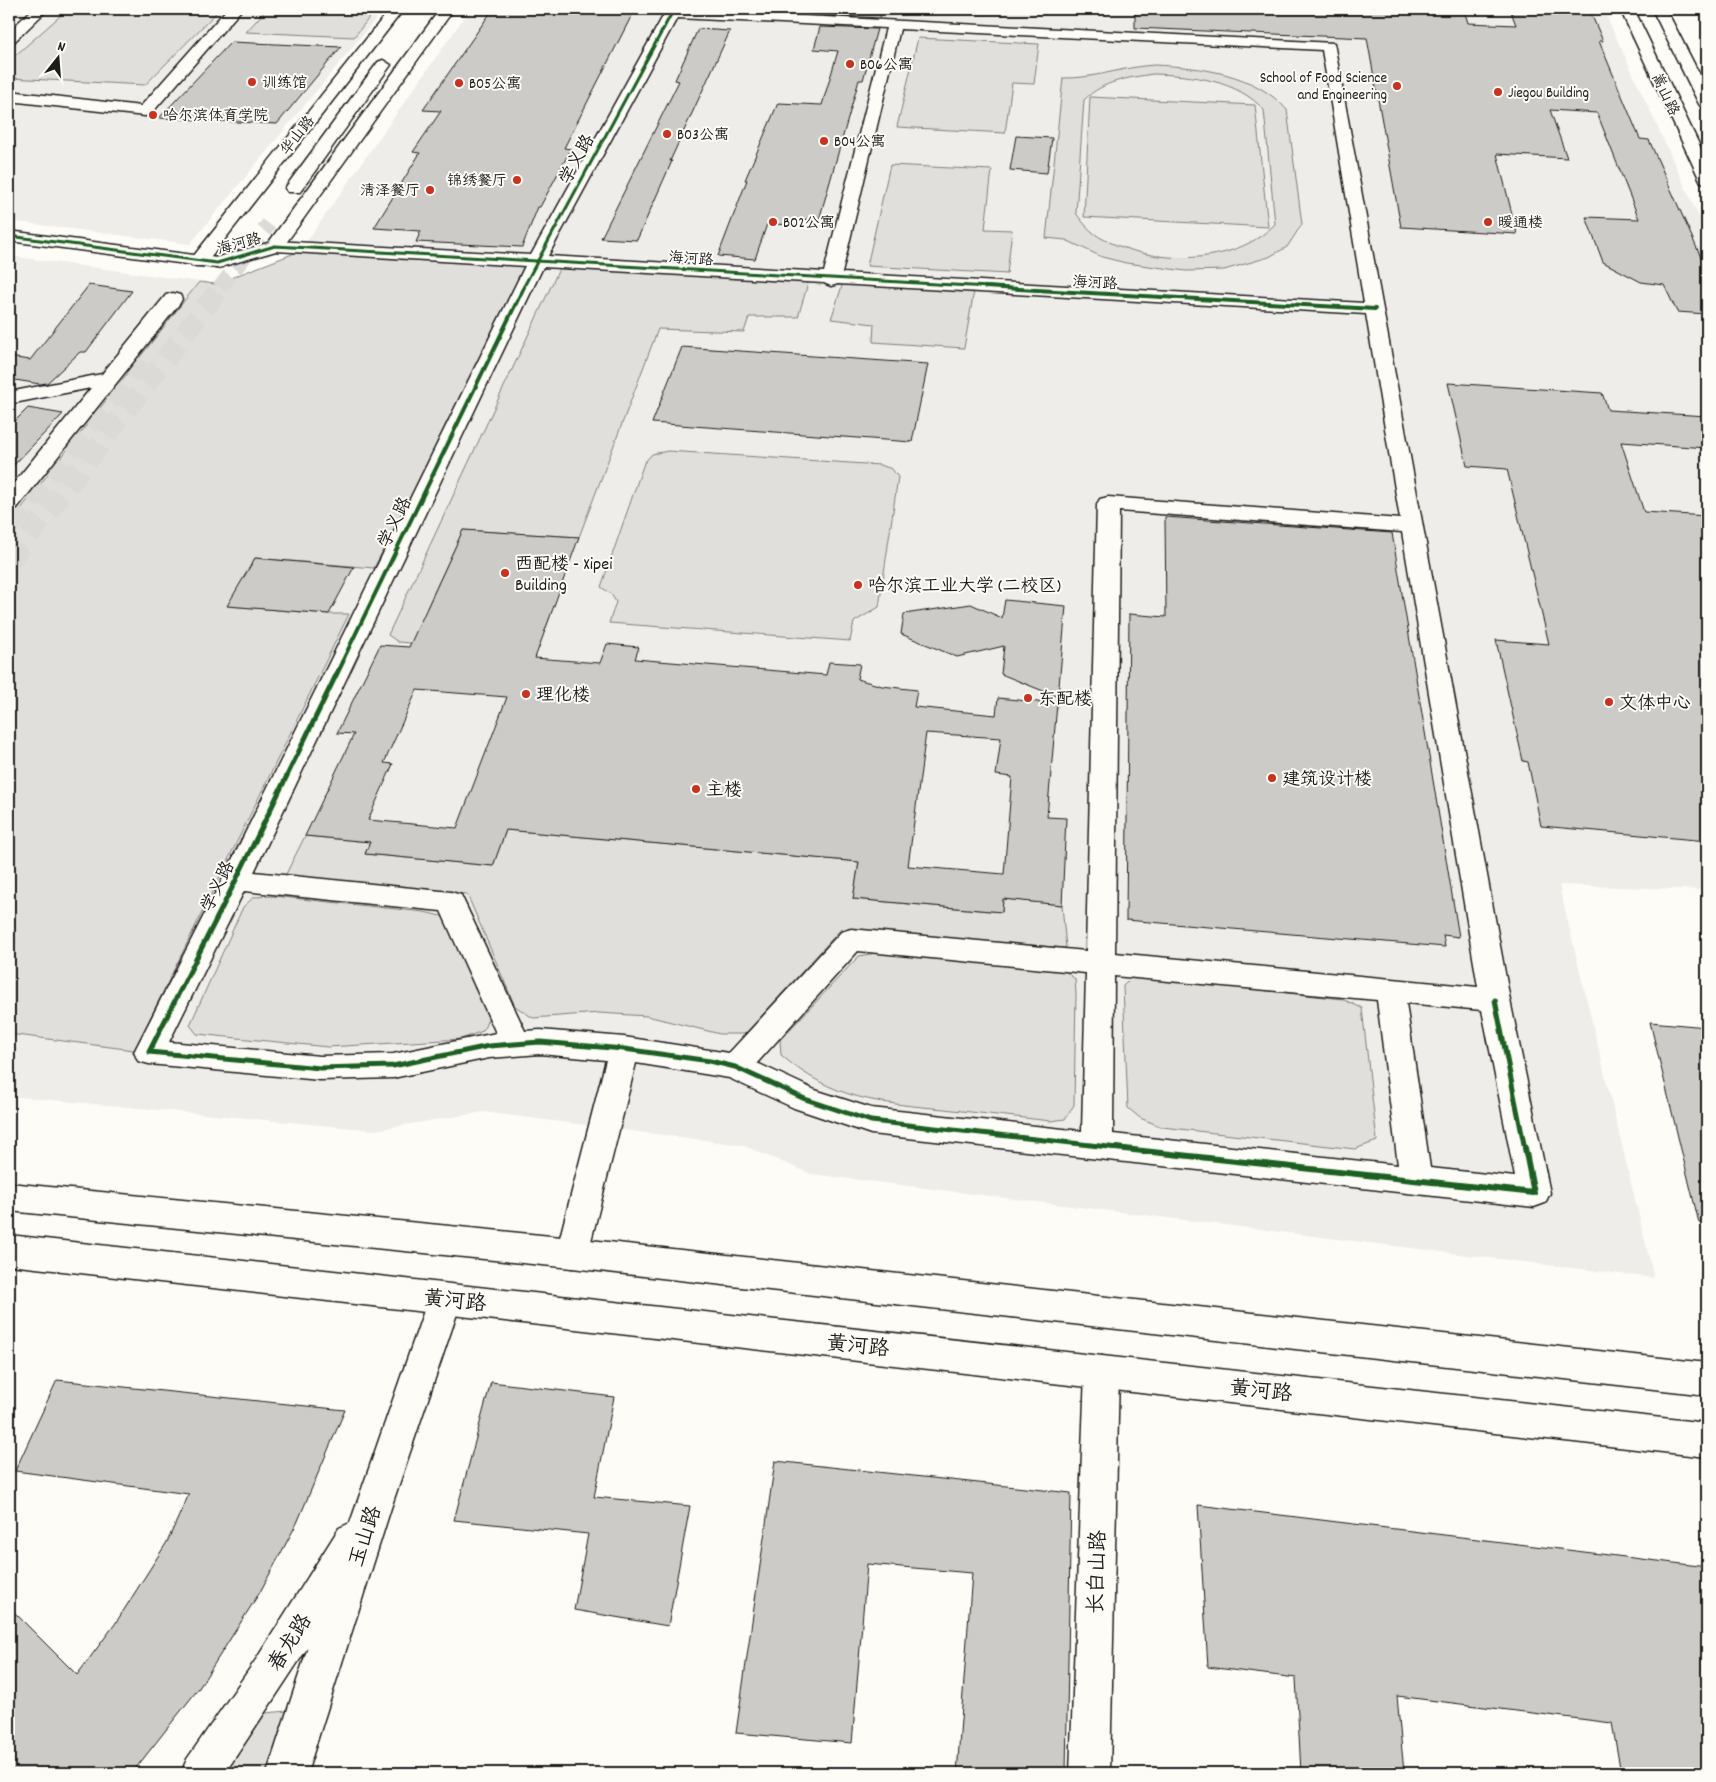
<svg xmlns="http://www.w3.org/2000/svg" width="1716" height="1782" font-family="Dekko,'LXGW WenKai TC',sans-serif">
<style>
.built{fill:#eeede9}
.green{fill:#e0dfdb;stroke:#7e7e7c;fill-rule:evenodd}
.building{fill:#cccbc8;stroke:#1c1c1c;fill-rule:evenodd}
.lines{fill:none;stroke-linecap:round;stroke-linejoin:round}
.secondary-tunnel-far1{stroke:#dbdad6;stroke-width:16;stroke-dasharray:16 8;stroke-linecap:butt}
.secondary-tunnel{stroke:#dbdad6;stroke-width:21;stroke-dasharray:21 11;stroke-linecap:butt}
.minor-casing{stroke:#1c1c1c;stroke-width:3}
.tertiary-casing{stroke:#1c1c1c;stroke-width:3}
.secondary-casing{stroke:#1c1c1c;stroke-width:3}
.primary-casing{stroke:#1c1c1c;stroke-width:3}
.minor{fill:#fdfcf7;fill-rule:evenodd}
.tertiary{fill:#fdfcf7;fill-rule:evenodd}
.secondary{fill:#fdfcf7;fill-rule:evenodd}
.primary{fill:#fdfcf7;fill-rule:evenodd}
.cycleway-far3-casing{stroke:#fdfcf7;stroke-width:5}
.cycleway-far2-casing{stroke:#fdfcf7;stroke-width:6}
.cycleway-far1-casing{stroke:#fdfcf7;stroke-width:8}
.cycleway-casing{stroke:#fdfcf7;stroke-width:9}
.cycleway-far3{stroke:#1b5e20;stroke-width:3}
.cycleway-far2{stroke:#1b5e20;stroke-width:4}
.cycleway-far1{stroke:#1b5e20;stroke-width:5}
.cycleway{stroke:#1b5e20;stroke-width:6}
.poi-dot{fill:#c8321e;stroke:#fdfcf7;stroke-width:2}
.labels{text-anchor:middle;stroke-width:4;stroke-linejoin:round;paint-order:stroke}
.far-poi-label{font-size:15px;fill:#1c1c1c;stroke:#fdfcf7;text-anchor:start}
.far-street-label{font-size:15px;fill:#1c1c1c;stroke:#fdfcf7}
.street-label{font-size:18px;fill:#1c1c1c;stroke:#fdfcf7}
.poi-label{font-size:18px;fill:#1c1c1c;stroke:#fdfcf7;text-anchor:start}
.near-street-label{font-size:21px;fill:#1c1c1c;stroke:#fdfcf7}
</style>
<rect width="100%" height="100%" fill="#fdfcf7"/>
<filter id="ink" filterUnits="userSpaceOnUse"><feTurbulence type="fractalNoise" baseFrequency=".02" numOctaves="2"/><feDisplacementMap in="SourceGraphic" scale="10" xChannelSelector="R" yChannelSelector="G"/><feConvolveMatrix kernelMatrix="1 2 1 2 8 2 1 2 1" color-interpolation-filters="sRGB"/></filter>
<g filter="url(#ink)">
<g class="built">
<polygon points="9,9 384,9 190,244 9,221"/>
<polygon points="470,9 1603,9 1707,234 1707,890 1559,885 1654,1278 811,1174 742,1145 483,1112 375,1130 9,1096 9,256 215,284 300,251"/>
</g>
<g class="green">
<polygon points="68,9 220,9 145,85 9,78 9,61"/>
<polygon points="267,9 376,9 354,37 246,32"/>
<polygon points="918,38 1039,44 1034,84 1012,83 1005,133 897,127"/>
<path d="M1154 65C1200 67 1255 73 1287 110L1302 224 1287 247 1269 257 1224 270 1186 271 1126 263 1102 257 1066 240 1046 238 1063 78C1093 79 1122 67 1154 65ZM1153 74C1192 75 1237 80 1264 110L1275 224C1233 267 1154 265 1103 239 1091 233 1083 223 1076 213L1084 100C1103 81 1127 78 1153 74Z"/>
<polygon points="1090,97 1255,105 1268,227 1084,217"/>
<polygon points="890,165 992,170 985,229 1012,230 1007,274 867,266"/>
<polygon points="300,251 530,265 374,568 255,558 228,606 329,614 349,614 136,1047 149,1052 9,1034 9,524 199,282 215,284"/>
<polygon points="560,267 809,280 798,317 749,317 744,332 658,329 579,537 463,530 427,608 550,617 535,654 398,642 388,635"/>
<polygon points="843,283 974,291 964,348 873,342 874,324 831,319"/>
<polygon points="668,451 880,465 892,469 898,477 879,607 854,622 850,641 609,623 616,602 611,594 601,587 644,463 652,454"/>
<polygon points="506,830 859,862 853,899 1002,912 1003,899 1062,905 1066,948 841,929 745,1034 720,1034 647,1016 599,1013 533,1018 515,1006 467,894 284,878 305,836 370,842 365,854 493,866"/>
<polygon points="273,896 424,912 445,917 491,1012 483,1031 461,1039 328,1047 197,1034 190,1025 243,907 254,897"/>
<path d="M887 951 1064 970 1075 979 1076 994 1074 1105 1065 1119 1051 1121C1015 1117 980 1113 944 1109 879 1103 833 1100 781 1055L780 1040 859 956Z"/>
<polygon points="1133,976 1342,999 1362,1008 1377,1141 1355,1149 1162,1127 1140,1118 1128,1108 1123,986"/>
<polygon points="287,1711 267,1773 221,1773 265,1713"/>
</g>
<g class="building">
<polygon points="493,9 635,9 564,148 571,149 540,207 538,207 522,247 416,242 421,231 374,228 420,153 413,152 441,111 423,110"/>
<polygon points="826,9 882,9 880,18 824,15"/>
<polygon points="1135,9 1377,9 1465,13 1468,23 1516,25 1510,9 1589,9 1603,41 1599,41 1640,139 1649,140 1707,271 1707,314 1677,312 1664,285 1641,282 1603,262 1586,217 1639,219 1597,113 1550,110 1567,158 1497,154 1517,234 1401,227 1367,38 1135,28"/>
<polygon points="820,27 877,29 863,80 859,80 819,220 799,219 797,225 767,224 755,259 718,256 747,180 745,180 778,103 822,105 838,51 814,49"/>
<polygon points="698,29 730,31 670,161 672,161 637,240 601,238 679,81 675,80"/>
<polygon points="231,42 341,47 277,124 159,118"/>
<polygon points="1016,136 1052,138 1047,173 1010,170"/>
<polygon points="89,285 132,291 86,352 80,352 47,383 40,384 9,379 9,357 30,360"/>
<polygon points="682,347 928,364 912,442 652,423"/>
<polygon points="1448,383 1602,393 1608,410 1707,416 1707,448 1621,442 1644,512 1707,516 1707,841 1541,826 1528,762 1523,761 1496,640 1549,644 1507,469 1467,466"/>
<polygon points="28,408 63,414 9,470 9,427"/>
<polygon points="1165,517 1392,533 1459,937 1443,935 1445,947 1126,920 1129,614 1166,617"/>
<path d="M463 530 579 537 535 658 600 663 607 644 639 647 635 659 826 675 829 662 860 664 857 679 882 686 917 690 914 707 996 715 998 698 1057 704 1047 817 1066 818 1062 905 1003 899 1002 912 853 899 859 862 506 830 493 866 365 854 370 842 305 836 354 734 337 733 380 645 409 647ZM417 690 507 697 457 828 368 820 393 764 384 763ZM926 733 1001 738 996 775 1012 777 1004 874 908 866Z"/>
<polygon points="255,558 354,567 329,614 227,606"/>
<polygon points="1005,600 1066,606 1058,697 1001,674 1004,646 957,657 901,634 904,614 971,604 1002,618"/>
<polygon points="1650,1022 1707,1027 1707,1222 1699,1223"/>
<polygon points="57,1380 345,1410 297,1523 260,1592 199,1688 132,1773 9,1773 9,1607 77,1675 115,1624 167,1542 189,1494 15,1471"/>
<polygon points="491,1382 614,1397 594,1497 690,1506 668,1626 574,1610 588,1534 454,1520"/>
<polygon points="775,1461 1071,1493 1066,1773 957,1773 972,1573 867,1564 852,1743 736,1733"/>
<polygon points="1198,1505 1707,1567 1707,1773 1621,1773 1612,1723 1397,1696 1404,1773 1301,1773 1296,1678 1208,1667"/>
</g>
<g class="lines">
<polyline class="secondary-tunnel-far1" points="220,288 269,224"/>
<g class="secondary-tunnel">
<polyline points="9,526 143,357"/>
<polyline points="9,562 221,287"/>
</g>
<defs>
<g id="minor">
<polygon points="33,9 48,9 14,42 9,43 9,31"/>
<polygon points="227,9 242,9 151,114 145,116 9,101 9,91 141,106"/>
<path d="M667 9 1334 43 1510 1000 1550 1193 1545 1203 1534 1207 871 1134 794 1108 729 1078 636 1063 588 1253 584 1263 572 1268 560 1263 556 1253 606 1060 540 1054 489 1058 393 1078 320 1080 149 1064 138 1061 134 1052 222 880 525 266 276 251 217 268 211 267 208 263 211 259 275 241 531 255ZM677 18 886 28 824 272 548 256ZM900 29 1322 50 1364 303 842 273ZM543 267 824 283 831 286 838 284 1366 314 1400 519 1108 497 1100 499 1097 504 1086 951 851 929 841 932 729 1053 624 1037 540 1030 525 1031 461 895 451 892 254 872ZM1119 511 1402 532 1478 987 1115 953ZM244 891 441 911 496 1033 393 1054 320 1056 169 1042ZM858 951 1086 973 1082 1131 871 1108 815 1090 757 1063ZM1114 976 1377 1000 1398 1165 1113 1134ZM1406 1003 1482 1010 1515 1177 1430 1168Z"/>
<polygon points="173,293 180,295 182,299 180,303 17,508 9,509 9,489 91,388 9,404 9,392 102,374 166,295"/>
</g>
<g id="tertiary">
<polygon points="9,231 217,258 223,259 226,263 223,267 217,268 9,241"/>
<polygon points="445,1284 457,1288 462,1299 391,1508 307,1773 267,1773 308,1647 225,1773 181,1773 187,1759 257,1658 339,1528 350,1523 428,1299 433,1288"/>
<polygon points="1102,1356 1114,1361 1119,1372 1110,1773 1070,1773 1085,1372 1090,1361"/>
</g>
<g id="secondary">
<polygon points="390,9 404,9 204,266 192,266 189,262 192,258"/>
<polygon points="440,9 454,9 281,250 269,250 266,246 269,242"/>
<polygon points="1620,9 1634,9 1707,161 1707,183 1701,182 1699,178"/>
<polygon points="1652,9 1666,9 1707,89 1707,109 1701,107 1699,104"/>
<polygon points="383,60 391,65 300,192 288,192 285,188 288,184 378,62"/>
</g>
<g id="primary">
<polygon points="9,1183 572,1238 1707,1363 1707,1395 572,1268 9,1211"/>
<polygon points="9,1235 1707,1423 1707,1457 9,1265"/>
</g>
</defs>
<use href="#minor" class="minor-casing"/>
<use href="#tertiary" class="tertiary-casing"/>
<use href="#secondary" class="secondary-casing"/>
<use href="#primary" class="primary-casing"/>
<use href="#minor" class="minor"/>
<use href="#tertiary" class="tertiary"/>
<use href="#secondary" class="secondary"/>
<use href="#primary" class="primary"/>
<defs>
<g id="cycleway-far3">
<polyline points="9,236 217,263 275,246 1006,288"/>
<polyline points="523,288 674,9"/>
</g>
<g id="cycleway-far2">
<polyline points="985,287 1375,309"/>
<polyline points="342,662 524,287"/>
</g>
<g id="cycleway-far1">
<polyline points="343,661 236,880 149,1052 320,1068 393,1066 489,1046 540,1042 624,1049 710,1061 735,1067 805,1099 871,1121 1127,1149"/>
<polyline points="1495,1000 1525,1149"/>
</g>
<polyline id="cycleway" points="1115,1148 1534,1193 1525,1148"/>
</defs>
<use href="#cycleway-far3" class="cycleway-far3-casing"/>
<use href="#cycleway-far2" class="cycleway-far2-casing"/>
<use href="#cycleway-far1" class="cycleway-far1-casing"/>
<use href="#cycleway" class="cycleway-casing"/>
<use href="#cycleway-far3" class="cycleway-far3"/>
<use href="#cycleway-far2" class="cycleway-far2"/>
<use href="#cycleway-far1" class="cycleway-far1"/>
<use href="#cycleway" class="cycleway"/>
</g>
</g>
<g class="poi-dot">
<circle cx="850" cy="64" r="5"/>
<circle cx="252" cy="82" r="5"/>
<circle cx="459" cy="83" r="5"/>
<circle cx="1397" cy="86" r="5"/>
<circle cx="1498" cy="92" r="5"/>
<circle cx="153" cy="115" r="5"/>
<circle cx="667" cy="134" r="5"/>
<circle cx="824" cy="141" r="5"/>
<circle cx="517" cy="180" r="5"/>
<circle cx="430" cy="190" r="5"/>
<circle cx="773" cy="222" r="5"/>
<circle cx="1488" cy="222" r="5"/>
<circle cx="505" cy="573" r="5"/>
<circle cx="858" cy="585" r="5"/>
<circle cx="526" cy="694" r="5"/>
<circle cx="1028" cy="698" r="5"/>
<circle cx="1609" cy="702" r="5"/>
<circle cx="1272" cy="778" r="5"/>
<circle cx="696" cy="789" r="5"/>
</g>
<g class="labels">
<g class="far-poi-label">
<text x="860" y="69">B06公寓</text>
<text x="1387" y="82" text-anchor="end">School of Food Science<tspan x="1387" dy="17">and Engineering</tspan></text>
<text x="262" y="87">训练馆</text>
<text x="469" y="88">B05公寓</text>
<text x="1508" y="97">Jiegou Building</text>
<text x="163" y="120">哈尔滨体育学院</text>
<text x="677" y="139">B03公寓</text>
<text x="834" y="146">B04公寓</text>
<text x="507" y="185" text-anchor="end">锦绣餐厅</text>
<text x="420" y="195" text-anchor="end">清泽餐厅</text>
<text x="783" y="227">B02公寓</text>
<text x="1498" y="227">暖通楼</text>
</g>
<g class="far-street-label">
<text transform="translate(1666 94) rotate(65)" y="5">嵩山路</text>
<text transform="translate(297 135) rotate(-52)" y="5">华山路</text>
<text transform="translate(239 243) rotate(-15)" y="5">海河路</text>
<text transform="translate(691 258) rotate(4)" y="5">海河路</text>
<text transform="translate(1095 282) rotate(3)" y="5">海河路</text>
</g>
<g class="street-label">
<text transform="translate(576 159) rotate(-61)" y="6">学义路</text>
<text transform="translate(394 522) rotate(-64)" y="6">学义路</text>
<text transform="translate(217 886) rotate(-64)" y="6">学义路</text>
</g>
<g class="poi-label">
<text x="515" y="569">西配楼 - Xipei<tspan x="515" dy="21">Building</tspan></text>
<text x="868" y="591">哈尔滨工业大学 (二校区)</text>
<text x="536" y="700">理化楼</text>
<text x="1038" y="704">东配楼</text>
<text x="1619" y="708">文体中心</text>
<text x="1282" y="784">建筑设计楼</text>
<text x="706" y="795">主楼</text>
</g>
<g class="near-street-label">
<text transform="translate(455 1300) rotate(6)" y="7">黄河路</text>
<text transform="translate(858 1345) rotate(6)" y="7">黄河路</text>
<text transform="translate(1261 1390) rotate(6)" y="7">黄河路</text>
<text transform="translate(364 1536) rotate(-72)" y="7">玉山路</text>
<text transform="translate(1096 1572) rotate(-88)" y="7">长白山路</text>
<text transform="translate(289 1642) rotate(-58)" y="7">春龙路</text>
</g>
</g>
<rect width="1716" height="1782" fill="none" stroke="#fdfcf7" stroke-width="30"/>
<rect x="15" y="15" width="1686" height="1752" fill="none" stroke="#1c1c1c" stroke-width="2" filter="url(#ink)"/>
<g transform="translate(58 58) rotate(17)" stroke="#fdfcf7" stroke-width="4" paint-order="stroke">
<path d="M0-4L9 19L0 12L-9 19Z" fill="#1c1c1c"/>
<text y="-8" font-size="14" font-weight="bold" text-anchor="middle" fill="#1c1c1c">N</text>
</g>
</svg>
